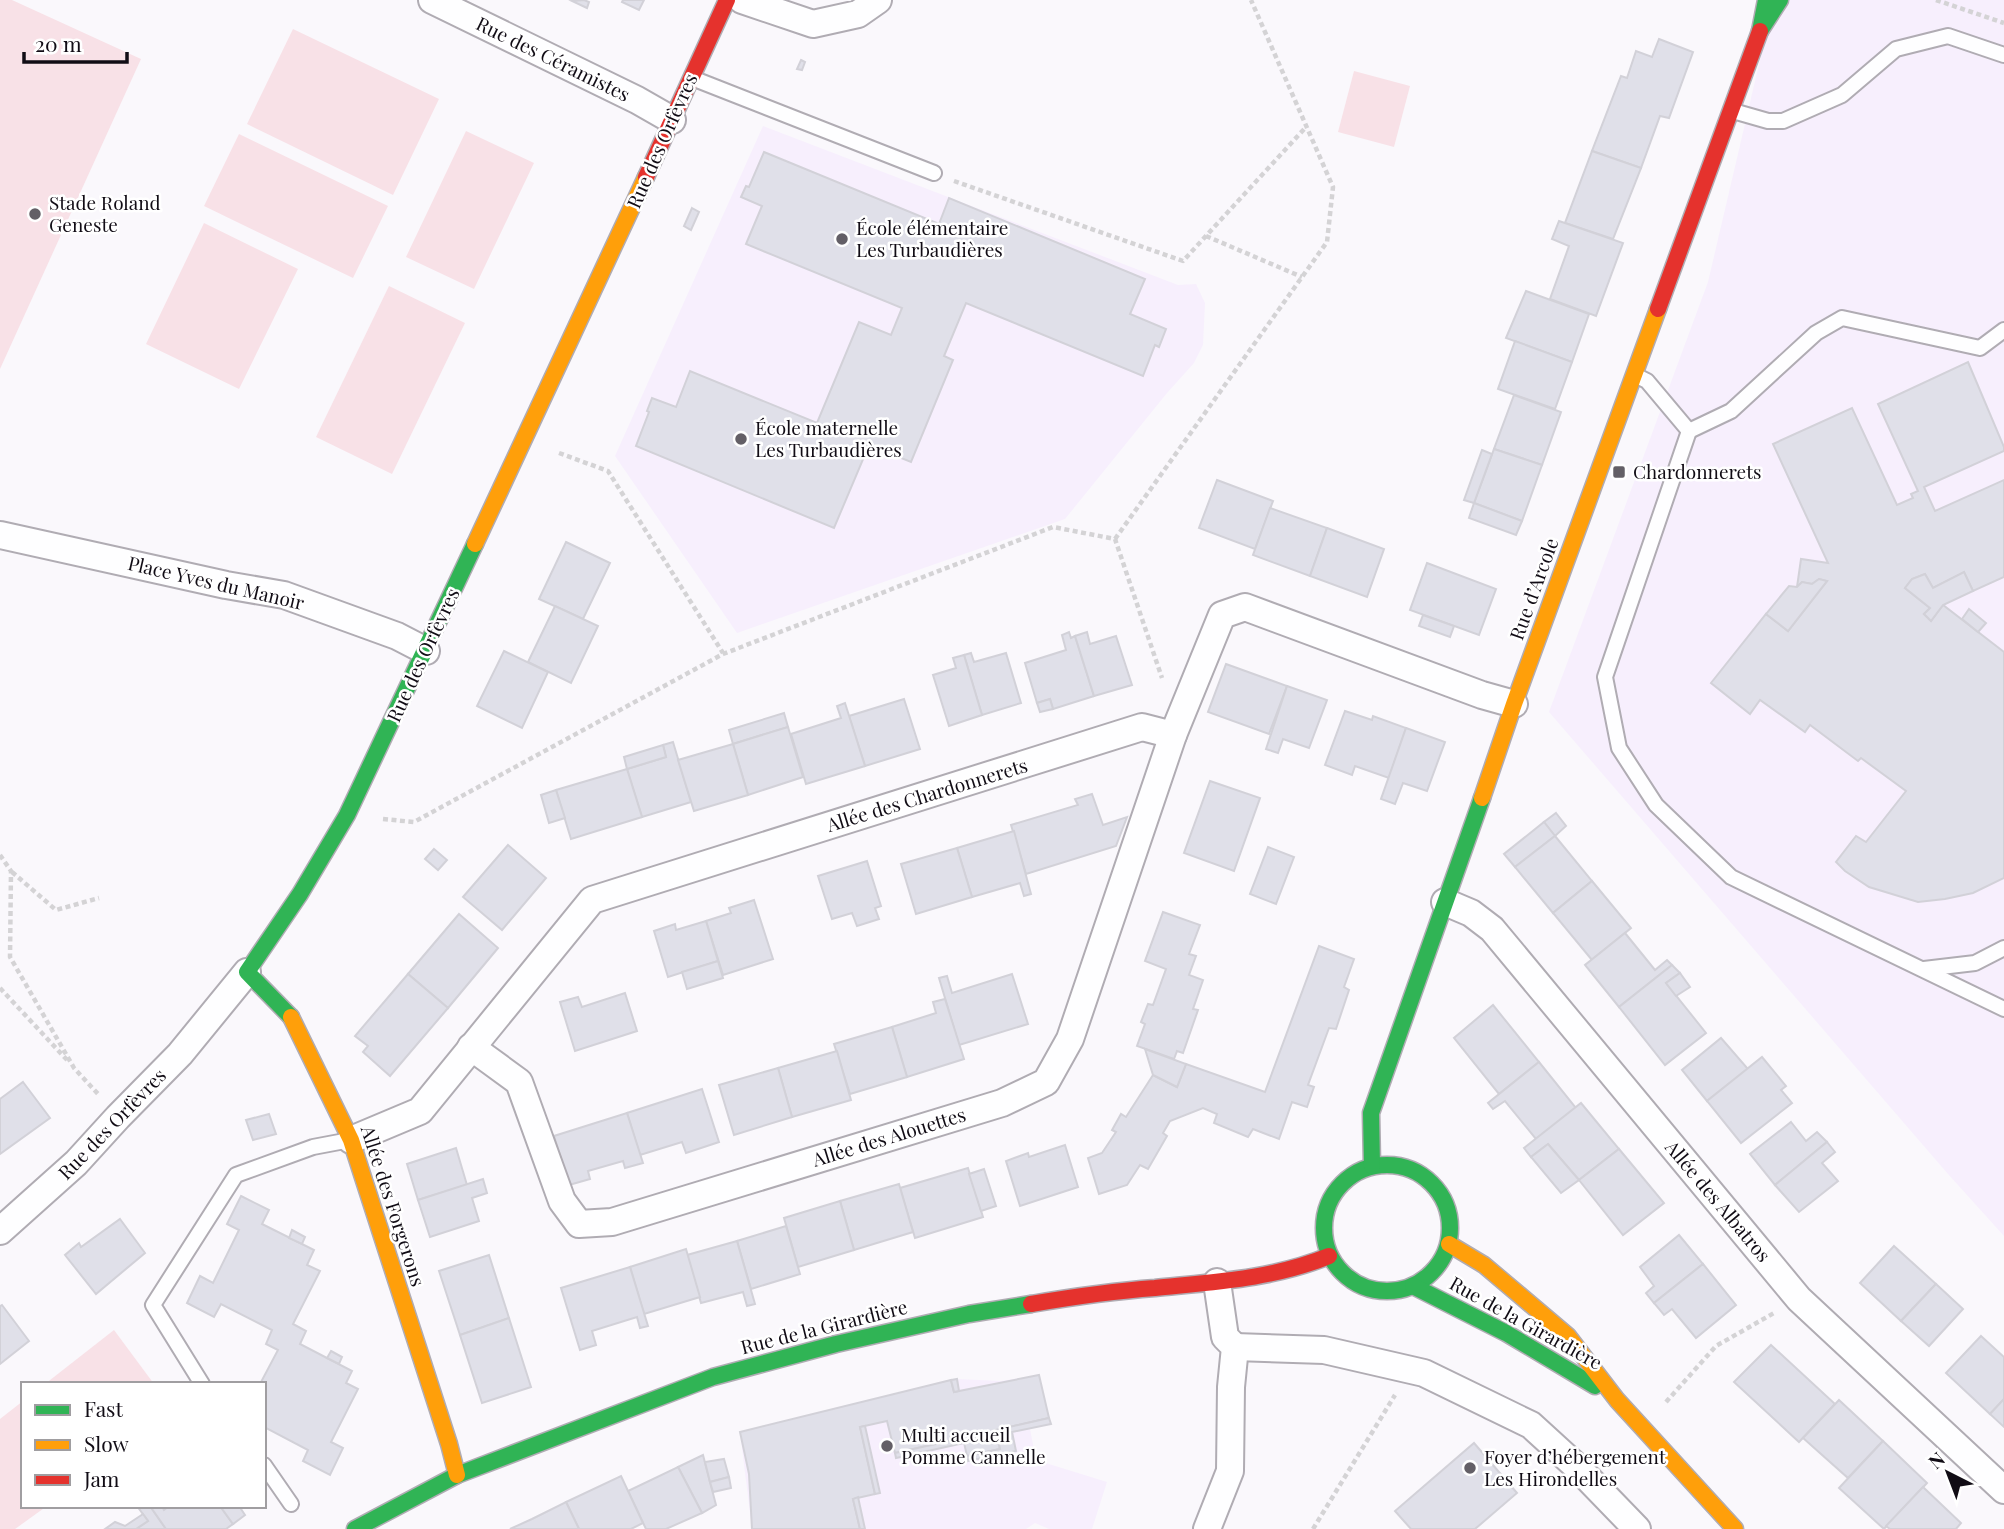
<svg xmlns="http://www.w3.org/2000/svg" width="2004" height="1529" font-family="'Playfair Display',serif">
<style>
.built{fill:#f7effd}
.green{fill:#f8e1e7}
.building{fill:#e0e0e9;stroke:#d2d1d8;stroke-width:2}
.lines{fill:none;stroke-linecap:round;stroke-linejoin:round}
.lane-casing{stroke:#b0acb3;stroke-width:18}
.street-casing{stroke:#b0acb3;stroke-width:30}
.fast-casing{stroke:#b0acb3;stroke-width:19}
.slow-casing{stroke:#b0acb3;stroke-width:19}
.jam-casing{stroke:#b0acb3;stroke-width:19}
.path{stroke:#d4d3d5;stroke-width:4.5;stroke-dasharray:5 3.5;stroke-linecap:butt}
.lane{stroke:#fefeff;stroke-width:14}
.street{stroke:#fefeff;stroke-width:26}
.fast{stroke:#30b455;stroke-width:16}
.slow{stroke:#ff9f0a;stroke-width:16}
.jam{stroke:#e5322d;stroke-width:16}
.poi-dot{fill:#635f66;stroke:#fff;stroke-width:2.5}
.labels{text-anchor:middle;stroke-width:5;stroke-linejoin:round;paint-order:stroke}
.street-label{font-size:19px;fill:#110c15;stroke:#fff}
.poi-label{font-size:19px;fill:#110c15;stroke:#fff;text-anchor:start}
</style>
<rect width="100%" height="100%" fill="#faf8fc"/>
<g class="built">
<polygon points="1774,0 2004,0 2004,1236 1948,1174 1549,712 1708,282"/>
<polygon points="763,126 1178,285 1196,284 1205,303 1203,345 1194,363 1167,393 1065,519 737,633 615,456"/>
<polygon points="1039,1375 1051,1424 1030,1429 1036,1460 1107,1482 1092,1529 1049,1529 1035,1523 1026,1529 752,1529 740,1432 957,1379 1001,1381"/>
</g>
<g class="green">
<polygon points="0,0 12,0 141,59 0,369"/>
<polygon points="293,29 439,99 393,195 247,124"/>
<polygon points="1354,71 1410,86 1394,147 1338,132"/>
<polygon points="466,131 534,163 474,289 406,257"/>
<polygon points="239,134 388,206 353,278 204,206"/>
<polygon points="204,223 298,269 239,389 146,344"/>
<polygon points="389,286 465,323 392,474 316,437"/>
<polygon points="114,1330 154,1384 45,1384"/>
<polygon points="23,1401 23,1506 47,1506 15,1529 0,1529 0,1419"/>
</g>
<g class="building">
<polygon points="584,0 589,2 587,8 572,1"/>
<polygon points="623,0 644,0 639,10 622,2"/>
<polygon points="1659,39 1693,52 1669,118 1660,116 1641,168 1592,151 1621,76 1627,78 1636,51 1652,57"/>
<polygon points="801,60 805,62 802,70 797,69"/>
<polygon points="1592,151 1641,168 1613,239 1565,223"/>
<polygon points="764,152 939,224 949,198 1145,279 1130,314 1166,329 1159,347 1155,345 1143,376 966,303 944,356 953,360 911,462 869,445 834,528 636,446 649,412 647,411 652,398 676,407 690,371 817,423 859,322 891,335 902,308 746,244 762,206 741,197 746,186 749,187"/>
<polygon points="692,208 699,212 691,230 684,226"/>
<polygon points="1559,221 1623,243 1596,316 1550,299 1569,246 1552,239"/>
<polygon points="1526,291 1589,314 1572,362 1506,338"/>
<polygon points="1515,341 1572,362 1555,409 1498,389"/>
<polygon points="1968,362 2004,447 2004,451 1924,487 1935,511 2004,480 2004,577 1973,591 1964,572 1933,588 1925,574 1912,579 1905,588 1930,608 1924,614 1931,621 1943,605 2004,652 2004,878 1973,893 1945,899 1918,902 1869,887 1845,871 1836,862 1856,836 1866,842 1906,791 1861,758 1858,761 1810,725 1805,732 1760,700 1750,714 1711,683 1766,614 1788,631 1827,581 1819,579 1812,584 1802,582 1797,587 1801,559 1828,563 1773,444 1852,408 1897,505 1913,498 1911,494 1918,491 1878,404"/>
<polygon points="1514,395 1561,412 1542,465 1494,449"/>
<polygon points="1494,449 1542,465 1522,521 1474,503"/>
<polygon points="1482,450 1492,454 1474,503 1464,500"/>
<polygon points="1217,480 1273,501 1255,549 1199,528"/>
<polygon points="1474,503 1522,521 1516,535 1469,518"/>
<polygon points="1270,508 1327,528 1310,576 1253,555"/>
<polygon points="1327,528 1384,549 1367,597 1310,576"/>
<polygon points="566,542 610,563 583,619 539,599"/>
<polygon points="1427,563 1496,589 1479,635 1410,610"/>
<polygon points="1964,572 1973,591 1943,605 1931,621 1924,614 1930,608 1905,588 1912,579 1925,574 1933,588"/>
<polygon points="1819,579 1827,581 1788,631 1766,614 1789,586 1797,587 1802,582 1812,584"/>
<polygon points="555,606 598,626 571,683 528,662"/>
<polygon points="1969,609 1986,623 1978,632 1962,619"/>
<polygon points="1423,615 1454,626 1450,637 1419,626"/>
<polygon points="1069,632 1071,638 1075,636 1094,696 1053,709 1050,699 1037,703 1025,663 1066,650 1062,635"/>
<polygon points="1087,632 1090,644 1116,636 1132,685 1094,696 1075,636"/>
<polygon points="504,651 548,672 522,728 477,706"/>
<polygon points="971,653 974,662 1006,653 1021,703 982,715 964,655"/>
<polygon points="964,655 982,715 949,726 933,675 956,668 953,658"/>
<polygon points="1226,664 1287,686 1269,734 1208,712"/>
<polygon points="1287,686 1327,700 1309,748 1283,739 1278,753 1266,749"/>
<polygon points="904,699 920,749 865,766 849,716"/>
<polygon points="1050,699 1053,709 1040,712 1037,703"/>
<polygon points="845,703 865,766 806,784 791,734 841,718 837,706"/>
<polygon points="1345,711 1372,720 1373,716 1406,728 1389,778 1355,766 1352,775 1325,765"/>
<polygon points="784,713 788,727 733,744 729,730"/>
<polygon points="788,727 803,777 748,795 733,744"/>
<polygon points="1406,728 1445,742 1427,791 1403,783 1395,804 1381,799"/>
<polygon points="673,742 691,802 642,817 627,769 666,757 663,745"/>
<polygon points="733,744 748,795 694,811 678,760"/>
<polygon points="663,745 666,757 627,769 624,757"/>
<polygon points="627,769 642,817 571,839 556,790"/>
<polygon points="1210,781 1260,798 1234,871 1184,853"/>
<polygon points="556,790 565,818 549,823 541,795"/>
<polygon points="1092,794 1103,825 1127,817 1116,846 1026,874 1011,825 1078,805 1075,799"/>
<polygon points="1556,813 1566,826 1555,836 1544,822"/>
<polygon points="1544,822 1555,836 1515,867 1504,854"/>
<polygon points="1014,831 1031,894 1024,896 1020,883 972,897 957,848"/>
<polygon points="1555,836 1592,881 1553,913 1515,867"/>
<polygon points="508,845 546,878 502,930 463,897"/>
<polygon points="1268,847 1294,857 1276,904 1250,894"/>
<polygon points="957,848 972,897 916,914 901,864"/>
<polygon points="434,849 447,860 438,870 425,859"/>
<polygon points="867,861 881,906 875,908 879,919 857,926 852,913 832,919 818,876"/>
<polygon points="1592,881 1631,928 1592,960 1553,913"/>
<polygon points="754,900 773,959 723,975 706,921 731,913 729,908"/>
<polygon points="1163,912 1200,925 1189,954 1196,956 1189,975 1203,980 1193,1009 1198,1010 1183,1053 1177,1051 1174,1059 1137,1046 1145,1024 1141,1022 1148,1004 1153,1005 1166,969 1145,961"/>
<polygon points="459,914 498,948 448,1008 408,974"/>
<polygon points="706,921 718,961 668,977 654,931 675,924 676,930"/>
<polygon points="1625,933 1655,970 1667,960 1672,965 1619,1007 1585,965"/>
<polygon points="1319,946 1354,959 1344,987 1349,990 1336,1029 1329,1028 1308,1085 1314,1087 1307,1107 1292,1102 1279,1139 1253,1129 1248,1137 1214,1123 1217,1114 1203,1108 1170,1121 1163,1133 1167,1136 1148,1169 1140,1165 1127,1185 1099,1194 1088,1158 1102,1153 1116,1132 1112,1130 1121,1114 1126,1117 1153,1075 1177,1087 1186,1064 1265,1092"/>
<polygon points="718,961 723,978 687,989 682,972"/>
<polygon points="1672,965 1680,973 1666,983 1706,1033 1665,1065 1619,1007"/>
<polygon points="1680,973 1690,987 1676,996 1666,983"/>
<polygon points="408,974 448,1008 390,1076 363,1052 368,1046 355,1036"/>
<polygon points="1012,974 1028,1024 959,1045 939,978 947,976 952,993"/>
<polygon points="625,993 637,1031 575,1051 560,1002 578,997 582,1007"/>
<polygon points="945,999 964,1059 907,1077 892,1027 936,1013 933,1002"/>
<polygon points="1493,1005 1539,1062 1499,1094 1454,1038"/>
<polygon points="892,1027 907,1077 850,1094 834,1044"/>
<polygon points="1721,1038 1748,1069 1707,1101 1682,1070"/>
<polygon points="1145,1049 1186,1064 1177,1087 1153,1075"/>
<polygon points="837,1051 851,1100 792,1117 778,1068"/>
<polygon points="1762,1057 1786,1086 1781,1090 1792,1103 1741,1143 1707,1101"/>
<polygon points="1539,1062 1576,1108 1536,1139 1505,1101 1493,1109 1488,1103"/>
<polygon points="778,1068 792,1117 734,1135 719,1085"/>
<polygon points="23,1082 50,1118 0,1154 0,1099"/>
<polygon points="702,1089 719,1142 686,1153 682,1142 640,1155 627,1113"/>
<polygon points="1581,1103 1619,1149 1579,1180 1548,1144 1531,1157 1524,1148"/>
<polygon points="627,1113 643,1163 625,1168 623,1161 588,1171 590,1179 569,1185 554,1136"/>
<polygon points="269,1114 276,1134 253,1140 246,1120"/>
<polygon points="1791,1122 1806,1141 1817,1132 1827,1142 1775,1185 1750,1154"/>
<polygon points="1827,1142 1835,1152 1822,1163 1838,1181 1799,1212 1775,1185"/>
<polygon points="1548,1144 1579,1180 1561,1193 1531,1157"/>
<polygon points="1065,1145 1078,1187 1020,1206 1006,1161 1028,1153 1029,1157"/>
<polygon points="456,1148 467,1185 418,1200 407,1164"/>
<polygon points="1619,1149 1664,1203 1623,1235 1579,1180"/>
<polygon points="968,1168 983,1217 915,1238 900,1188"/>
<polygon points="984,1169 996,1206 981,1211 969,1174"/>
<polygon points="483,1179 487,1193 472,1198 479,1221 430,1237 418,1200"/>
<polygon points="899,1184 913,1232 854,1250 840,1201"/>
<polygon points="241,1196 269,1210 262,1224 314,1250 307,1265 320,1271 293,1324 306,1331 300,1344 352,1371 346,1383 358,1389 331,1442 343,1448 330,1475 303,1461 308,1450 264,1427 264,1384 260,1384 278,1350 266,1344 272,1330 221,1304 214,1317 187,1303 200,1276 213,1283 239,1230 227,1224"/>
<polygon points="840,1201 854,1250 798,1267 784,1218"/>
<polygon points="120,1219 145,1253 96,1294 65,1255 79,1243 81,1247"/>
<polygon points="786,1226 800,1274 751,1289 737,1241"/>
<polygon points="292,1230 305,1237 302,1244 289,1238"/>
<polygon points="1679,1235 1703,1264 1654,1303 1646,1293 1654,1286 1640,1267"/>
<polygon points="737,1241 755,1304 747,1306 743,1292 701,1303 687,1255"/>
<polygon points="1894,1246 1936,1284 1901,1321 1860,1283"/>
<polygon points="686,1249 700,1297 644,1314 630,1267"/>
<polygon points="489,1255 509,1318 460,1335 439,1271"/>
<polygon points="1703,1264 1736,1305 1696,1338 1672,1309 1664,1315 1654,1303"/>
<polygon points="630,1267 648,1326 640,1328 637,1317 592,1331 596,1345 580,1350 561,1288"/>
<polygon points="1936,1284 1963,1309 1929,1346 1901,1321"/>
<polygon points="2,1305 29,1341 0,1364 0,1306"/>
<polygon points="509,1318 531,1387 482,1403 460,1335"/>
<polygon points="1981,1336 2004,1357 2004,1399 1990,1414 1946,1373"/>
<polygon points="1771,1345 1835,1404 1799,1442 1734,1382"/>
<polygon points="331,1351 342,1357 339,1364 327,1358"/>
<polygon points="1039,1375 1049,1418 996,1430 1000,1449 967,1456 963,1438 895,1453 887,1421 860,1427 875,1494 853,1499 860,1529 752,1529 749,1474 740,1432 951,1380 954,1392"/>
<polygon points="957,1379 959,1391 954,1392 951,1380"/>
<polygon points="2004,1399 2004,1427 1990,1414"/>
<polygon points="1839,1400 1883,1441 1848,1478 1803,1438"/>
<polygon points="1049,1418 1051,1424 1012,1432 1016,1451 968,1461 967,1456 1000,1449 996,1430"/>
<polygon points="865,1426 880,1493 875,1494 860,1427"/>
<polygon points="963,1438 964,1443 896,1458 895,1453"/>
<polygon points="1883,1441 1927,1483 1884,1529 1839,1488"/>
<polygon points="1474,1443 1517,1493 1475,1529 1411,1529 1395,1511"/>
<polygon points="703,1455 716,1505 702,1513 678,1467"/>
<polygon points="724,1459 729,1477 710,1482 705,1462"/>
<polygon points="678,1467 702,1513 666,1529 646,1529 628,1491"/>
<polygon points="621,1476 643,1523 631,1529 579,1529 566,1502"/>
<polygon points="729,1477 731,1488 713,1492 710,1482"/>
<polygon points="1923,1487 1961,1523 1956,1529 1890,1529 1886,1526"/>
<polygon points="858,1497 865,1529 860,1529 853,1499"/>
<polygon points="566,1502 579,1529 510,1529 532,1519"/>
<polygon points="137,1506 150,1506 166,1529 136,1529 148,1521"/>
<polygon points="150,1506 162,1506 164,1510 169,1506 220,1506 233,1524 226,1529 166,1529"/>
<polygon points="220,1506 239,1506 245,1515 233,1524"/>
<polygon points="143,1514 148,1521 136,1529 105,1529 115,1522 125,1526"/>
</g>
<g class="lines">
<defs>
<g id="lane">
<polyline points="692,78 934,173"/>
<polyline points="1733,111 1768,121 1783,121 1842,95 1896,49 1948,36 2004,55"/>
<polyline points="1635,375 1647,381 1689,431 1605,677 1619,748 1656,805 1731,877 2004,1009"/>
<polyline points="1689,431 1731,411 1816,333 1842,318 1980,348 2004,330"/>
<polyline points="1924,969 1975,963 2004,948"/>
<polyline points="202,1384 153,1305 236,1175 313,1147 350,1140"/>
<polyline points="264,1465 291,1504"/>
</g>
<g id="street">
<polyline points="432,0 637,100 672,120"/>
<polyline points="742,0 813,24 858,14 878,0"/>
<polyline points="0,535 226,585 284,595 397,636 426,651"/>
<polyline points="1445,902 1471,913 1492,929 1799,1299 2004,1490"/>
<polyline points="471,1047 519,1082 562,1201 579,1224 612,1222 1002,1103 1046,1082 1070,1039 1173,735"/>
<polyline points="351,1140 420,1111 592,900 1142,727 1173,735 1222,615 1245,607 1482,695 1514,704"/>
<polyline points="0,1231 76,1163 118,1117 180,1054 247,972"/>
<polyline points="1235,1347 1324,1350 1424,1373 1531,1425 1577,1467 1637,1529"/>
<polyline points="1207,1529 1230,1471 1231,1387 1235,1347 1225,1337 1217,1282"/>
</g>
<g id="fast">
<polyline points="1766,0 1760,31 1780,0"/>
<polyline points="291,1017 247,972 300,894 347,815 475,544"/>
<circle cx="1387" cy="1228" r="63"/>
<polyline points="1372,1166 1371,1113 1482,798"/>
<polyline points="1413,1286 1506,1333 1595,1386"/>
<polyline points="355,1529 457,1475 713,1377 836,1344 969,1314 1031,1304"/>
</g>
<g id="slow">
<polyline points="475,544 646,177"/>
<polyline points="1482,798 1514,704 1658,309"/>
<polyline points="291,1017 351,1140 449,1444 457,1475"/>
<polyline points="1449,1244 1484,1265 1568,1336 1617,1400 1735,1529"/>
</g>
<g id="jam">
<polyline points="646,177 727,0"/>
<polyline points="1658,309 1760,31"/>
<path d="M1031 1304C1072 1297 1113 1291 1155 1288 1214 1282 1273 1279 1329 1256"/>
</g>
</defs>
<use href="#lane" class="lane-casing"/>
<use href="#street" class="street-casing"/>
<use href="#fast" class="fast-casing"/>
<use href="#slow" class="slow-casing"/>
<use href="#jam" class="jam-casing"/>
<g class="path">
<polyline points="1936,0 2004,23"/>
<polyline points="954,181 1183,261 1306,127"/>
<polyline points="1206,236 1302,277"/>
<polyline points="559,453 608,471 723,653"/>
<polyline points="1115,539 1327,242 1333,187 1251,0"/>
<polyline points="383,819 414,822 723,654 1053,527 1115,539 1162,678"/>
<polyline points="0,855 11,871 10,957 74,1068 99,1095"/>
<polyline points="12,872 56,910 99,898"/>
<polyline points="0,988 68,1061"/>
<polyline points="1666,1402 1716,1346 1774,1313"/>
<polyline points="1313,1529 1395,1395"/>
</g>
<use href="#lane" class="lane"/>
<use href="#street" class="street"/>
<use href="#fast" class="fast"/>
<use href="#slow" class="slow"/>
<use href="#jam" class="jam"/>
</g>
<g class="poi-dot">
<circle cx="35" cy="214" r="7"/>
<circle cx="842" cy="239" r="7"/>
<circle cx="741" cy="439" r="7"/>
<rect x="1612" y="465" width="14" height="14" rx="3.5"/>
<circle cx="887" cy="1446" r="7"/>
<circle cx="1470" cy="1468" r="7"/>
</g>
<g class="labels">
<g class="street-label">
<text transform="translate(553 59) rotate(26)" y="7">Rue des Céramistes</text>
<text transform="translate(662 141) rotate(-66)" y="7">Rue des Orfèvres</text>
<text transform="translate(216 583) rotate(13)" y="7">Place Yves du Manoir</text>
<text transform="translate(1534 589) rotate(-70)" y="7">Rue d’Arcole</text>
<text transform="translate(423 655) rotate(-65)" y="7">Rue des Orfèvres</text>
<text transform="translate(927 795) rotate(-17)" y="7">Allée des Chardonnerets</text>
<text transform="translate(112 1124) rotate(-46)" y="7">Rue des Orfèvres</text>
<text transform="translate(889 1137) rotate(-17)" y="7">Allée des Alouettes</text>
<text transform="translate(1718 1201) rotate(50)" y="7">Allée des Albatros</text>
<text transform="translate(393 1206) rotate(72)" y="7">Allée des Forgerons</text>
<text transform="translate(1526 1323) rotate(29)" y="7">Rue de la Girardière</text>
<text transform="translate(824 1327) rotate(-14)" y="7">Rue de la Girardière</text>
</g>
<g class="poi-label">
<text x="49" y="210">Stade Roland<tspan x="49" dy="22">Geneste</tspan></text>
<text x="856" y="235">École élémentaire<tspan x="856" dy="22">Les Turbaudières</tspan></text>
<text x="755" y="435">École maternelle<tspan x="755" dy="22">Les Turbaudières</tspan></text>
<text x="1633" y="479">Chardonnerets</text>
<text x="901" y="1442">Multi accueil<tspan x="901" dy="22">Pomme Cannelle</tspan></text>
<text x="1484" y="1464">Foyer d’hébergement<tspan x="1484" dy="22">Les Hirondelles</tspan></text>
</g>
</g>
<rect x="21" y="1382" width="245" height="126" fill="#ffffff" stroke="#a09ea1" stroke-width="2"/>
<rect x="35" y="1405" width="35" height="10" fill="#30b455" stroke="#a09ea1" stroke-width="2"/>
<text x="84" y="1417" font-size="21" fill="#110c15">Fast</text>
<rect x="35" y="1440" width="35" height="10" fill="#ff9f0a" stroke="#a09ea1" stroke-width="2"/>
<text x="84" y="1452" font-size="21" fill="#110c15">Slow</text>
<rect x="35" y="1475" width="35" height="10" fill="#e5322d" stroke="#a09ea1" stroke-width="2"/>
<text x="84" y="1487" font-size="21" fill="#110c15">Jam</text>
<g transform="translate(1948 1473) rotate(318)" stroke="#ffffff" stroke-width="5" paint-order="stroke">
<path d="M0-5L12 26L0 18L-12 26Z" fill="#110c15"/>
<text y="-10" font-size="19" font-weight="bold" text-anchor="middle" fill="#110c15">N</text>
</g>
<path d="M24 52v10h103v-10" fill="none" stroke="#110c15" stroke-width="3.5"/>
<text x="35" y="52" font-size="21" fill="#110c15" stroke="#ffffff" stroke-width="5" paint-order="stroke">20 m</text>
</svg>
